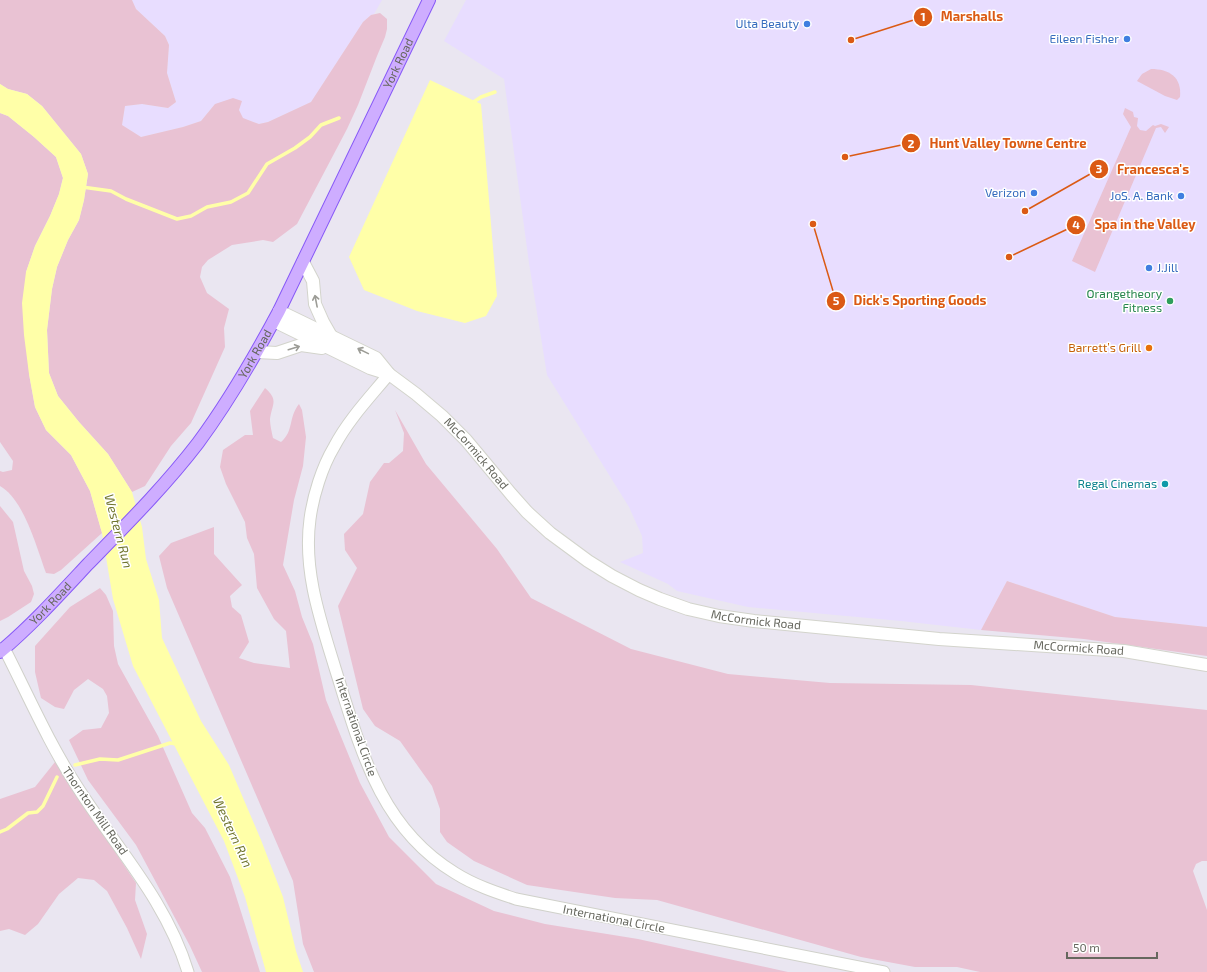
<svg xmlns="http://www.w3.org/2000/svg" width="1207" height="972" font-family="'Exo 2',sans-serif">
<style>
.commercial{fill:#e8ddff}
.green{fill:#e9c2d3}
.water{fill:#ffffa8}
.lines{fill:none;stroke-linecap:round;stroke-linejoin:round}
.stream{stroke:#ffffa8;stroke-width:3.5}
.street-casing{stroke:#d0d1ca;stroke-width:13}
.secondary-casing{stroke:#d3d4cc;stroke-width:14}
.primary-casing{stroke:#8759f7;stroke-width:14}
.street{stroke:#fff;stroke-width:11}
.secondary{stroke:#fff;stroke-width:12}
.primary{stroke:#ceadff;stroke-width:12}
.oneway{stroke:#9c9c96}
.shop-dot{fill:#3f7fe0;stroke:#fff;stroke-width:1.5}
.leisure-dot{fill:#2e9e5b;stroke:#fff;stroke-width:1.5}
.food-dot{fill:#e8710a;stroke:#fff;stroke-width:1.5}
.culture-dot{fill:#0f9aa8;stroke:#fff;stroke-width:1.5}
.labels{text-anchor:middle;stroke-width:3;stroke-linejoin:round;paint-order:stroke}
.shop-label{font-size:12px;fill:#366cbe;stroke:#fff;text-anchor:end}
.street-label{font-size:12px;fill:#66675e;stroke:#fff}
.leisure-label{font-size:12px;fill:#27864d;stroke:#fff;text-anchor:end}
.food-label{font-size:12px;fill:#c56008;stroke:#fff;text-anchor:end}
.culture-label{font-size:12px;fill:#0d838f;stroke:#fff;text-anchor:end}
.water-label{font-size:13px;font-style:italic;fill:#70762d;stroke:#fff}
.leader{fill:none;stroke:#db5a14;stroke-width:1.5}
.callout-dot{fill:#db5a14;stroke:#fff;stroke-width:1.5}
.mark-label{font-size:12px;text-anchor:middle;font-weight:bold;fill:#fff}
.callout-label{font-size:13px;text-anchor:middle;font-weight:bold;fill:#db5a14;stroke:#fff;stroke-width:3;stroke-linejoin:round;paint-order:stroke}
</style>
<rect width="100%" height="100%" fill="#eae6f1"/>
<g class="commercial">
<polygon points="132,0 382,0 374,14 371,15 363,22 311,102 268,122 259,124 242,118 239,110 215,104 201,121 183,127 141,137 122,125 125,106 142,104 168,108 176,102 167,73 169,45 165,36 136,9"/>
<polygon points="466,0 1207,0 1207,627 1115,617 1007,581 981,630 901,621 748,607 677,591 668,584 620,562 643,553 642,536 629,507 547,375 529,263 504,79 444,41"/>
</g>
<g class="green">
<polygon points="0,0 132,0 136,9 165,36 169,45 167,73 176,102 168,108 142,104 125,106 122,125 141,137 183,127 201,121 215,104 233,98 242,101 239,110 243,118 259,124 268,122 311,102 363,22 371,15 380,13 387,19 387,29 385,37 377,56 358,105 347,129 297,224 273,242 263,240 232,245 208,260 202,267 200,277 207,293 229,309 224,328 225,347 191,423 171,446 145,486 132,492 108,454 79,422 58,396 49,373 47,330 52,289 57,267 68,240 79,220 84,200 88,174 81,154 42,106 27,94 8,89 0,84"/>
<path d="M1151 69C1169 69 1182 77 1180 97L1177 100 1165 96 1137 81 1142 74Z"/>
<polygon points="1125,108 1133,112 1134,117 1138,118 1137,126 1140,130 1146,131 1153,125 1155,126 1161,124 1169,127 1165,133 1161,127 1156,128 1095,272 1072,261 1131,127 1123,114"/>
<path d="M0 113 8 116 34 137 56 157 63 178 59 194 50 216 35 246 26 272 29 374 35 407 46 430 71 455 90 491 102 533 61 570 54 574 46 573C37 549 24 499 0 486V471L3 472 12 470 13 461 0 442Z"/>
<path d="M265 388C279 400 272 404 270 419 270 425 272 433 273 438L281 442C294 431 288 418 299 404L302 410 306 437 303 466 294 500 283 565 295 591 302 617 313 644 326 700 360 783 389 837 436 884 494 911 545 924 638 939 788 972H314L303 944 293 881 167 588 159 556 171 543 214 527V554L242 585 230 596 232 607 241 615 249 642 239 658 254 663 290 668 286 631 274 619 257 588 254 554 247 538 245 522 226 484 220 467 223 450 245 435H253L250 411Z"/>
<polygon points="395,410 426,464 497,549 531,598 631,649 728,674 830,683 971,685 1207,710 1207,861 1202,861 1196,864 1193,871 1207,910 1207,972 980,972 957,967 915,967 861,957 657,900 615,898 527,885 474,861 447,842 440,832 440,809 432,786 400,741 375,726 363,709 338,606 357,568 345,550 344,534 363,514 370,482 384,463 389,463 403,451 404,433"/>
<polygon points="0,506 13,522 24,571 32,586 34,594 31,602 8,617 0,621"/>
<polygon points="1007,581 1115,617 1207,627 1207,656 1084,639 981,630"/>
<polygon points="100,588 106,595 113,611 114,646 118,664 158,736 192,813 205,828 230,877 260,972 202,972 190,946 136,845 88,780 69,740 83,730 101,728 109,713 107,696 103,689 88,679 74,690 64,709 55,707 41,698 35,672 35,646 70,607"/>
<polygon points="55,762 136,883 135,900 147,934 141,959 127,928 107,891 94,880 78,878 59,894 38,924 25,935 9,929 0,931 0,799 35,787"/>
</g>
<g class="water">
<polygon points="430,80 481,104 497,296 486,316 465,323 417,311 364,290 349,257"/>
<polygon points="0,84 8,89 27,94 42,106 81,154 88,174 84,200 79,220 68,240 57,267 52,289 47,330 49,373 58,396 79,422 108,454 132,492 142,527 146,559 159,600 162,638 201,721 229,765 261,840 283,897 296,951 303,972 266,972 245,897 224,841 133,666 113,599 102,533 90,491 71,455 46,430 35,407 29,374 24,335 22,303 26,272 35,246 50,216 59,194 63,178 56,157 34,137 8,116 0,113"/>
</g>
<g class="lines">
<g class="stream">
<polyline points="472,103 481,97 495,92"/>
<polyline points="82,187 111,191 126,199 177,219 191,216 207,207 231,202 248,193 267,164 295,148 310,137 321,125 339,118"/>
<polyline points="75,765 100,759 118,760 170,743 177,744"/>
<polyline points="0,832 7,829 28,813 37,812 43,806 57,777"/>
</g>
<defs>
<g id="street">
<path d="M389 374C370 397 348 420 334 447 322 467 313 496 310 519 303 570 320 619 335 668 360 747 379 827 455 873 474 885 495 892 516 899L884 972"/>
<path d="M4 648C28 695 49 744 78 788 117 849 166 900 188 972"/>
</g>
<g id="secondary">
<polyline points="303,262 313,281 315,304 323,322 331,336"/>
<path id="s1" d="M279 311 376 358 389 374 416 394 442 416 466 440 511 494 527 512 550 533 588 561 612 576 639 590 660 599 688 609 719 616 754 621 939 639 1124 651 1207 665"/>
<polyline points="274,321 370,368 389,374"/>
<polyline points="257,352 277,353 301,345 322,348"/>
</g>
<g id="primary">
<path id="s2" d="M0 652C32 625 60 594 88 564 126 525 165 486 198 443 229 401 255 356 279 311L429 0"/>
</g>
</defs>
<use href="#street" class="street-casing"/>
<use href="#secondary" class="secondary-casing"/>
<use href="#primary" class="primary-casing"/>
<use href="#street" class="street"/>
<use href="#secondary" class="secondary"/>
<use href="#primary" class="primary"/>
</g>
<defs><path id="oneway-shaft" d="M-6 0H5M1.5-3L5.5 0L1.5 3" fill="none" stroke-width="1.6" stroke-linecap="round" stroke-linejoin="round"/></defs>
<g class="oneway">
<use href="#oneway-shaft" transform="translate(316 301) rotate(-101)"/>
<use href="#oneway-shaft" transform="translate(294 348) rotate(-17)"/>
<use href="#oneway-shaft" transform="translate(363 351) rotate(-154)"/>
</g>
<g class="shop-dot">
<circle cx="807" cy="24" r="4"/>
<circle cx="1127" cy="39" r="4"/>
<circle cx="1034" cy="193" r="4"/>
<circle cx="1181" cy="196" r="4"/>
<circle cx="1149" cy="268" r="4"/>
</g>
<circle class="leisure-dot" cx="1170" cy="301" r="4"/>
<circle class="food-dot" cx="1149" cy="348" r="4"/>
<circle class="culture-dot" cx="1165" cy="484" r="4"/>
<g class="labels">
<g class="shop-label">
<text x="799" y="28">Ulta Beauty</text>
<text x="1119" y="43">Eileen Fisher</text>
<text x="1026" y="197">Verizon</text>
<text x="1173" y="200">JoS. A. Bank</text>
<text x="1157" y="272" text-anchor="start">J.Jill</text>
</g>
<g class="street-label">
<text dy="4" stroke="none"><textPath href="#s2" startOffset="718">York Road</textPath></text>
<text dy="4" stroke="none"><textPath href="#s2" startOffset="394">York Road</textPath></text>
<text dy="4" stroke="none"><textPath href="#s1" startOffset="247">McCormick Road</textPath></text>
<text dy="4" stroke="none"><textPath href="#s2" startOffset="70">York Road</textPath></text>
<text dy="4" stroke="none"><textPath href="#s1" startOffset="583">McCormick Road</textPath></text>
<text dy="4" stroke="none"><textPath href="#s1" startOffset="907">McCormick Road</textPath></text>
<text transform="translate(356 727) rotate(71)" y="4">International Circle</text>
<text transform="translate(95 811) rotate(55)" y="4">Thornton Mill Road</text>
<text transform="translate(614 919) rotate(11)" y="4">International Circle</text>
</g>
<g class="leisure-label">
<text x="1162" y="298">Orangetheory<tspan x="1162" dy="14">Fitness</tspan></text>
</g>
<g class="food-label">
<text x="1141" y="352">Barrett’s Grill</text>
</g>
<g class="culture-label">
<text x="1157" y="488">Regal Cinemas</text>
</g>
<g class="water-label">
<text transform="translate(119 531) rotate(75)" y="5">Western Run</text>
<text transform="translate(233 832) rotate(65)" y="5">Western Run</text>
</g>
</g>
<path class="leader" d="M851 40L923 17M845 157L911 143M1025 211L1099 169M1009 257L1076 225M813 224L836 301"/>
<g class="callout-dot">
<circle cx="851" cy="40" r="4"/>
<circle cx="845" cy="157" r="4"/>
<circle cx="1025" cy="211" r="4"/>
<circle cx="1009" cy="257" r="4"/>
<circle cx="813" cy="224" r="4"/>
<circle cx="923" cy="17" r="10"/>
<circle cx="911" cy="143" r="10"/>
<circle cx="1099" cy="169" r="10"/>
<circle cx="1076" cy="225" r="10"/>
<circle cx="836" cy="301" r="10"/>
</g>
<g class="mark-label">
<text x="923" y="21">1</text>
<text x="911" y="148">2</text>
<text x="1099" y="173">3</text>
<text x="1076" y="229">4</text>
<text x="836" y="305">5</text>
</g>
<g class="callout-label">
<text x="972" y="21">Marshalls</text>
<text x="1008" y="148">Hunt Valley Towne Centre</text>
<text x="1153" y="174">Francesca's</text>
<text x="1145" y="229">Spa in the Valley</text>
<text x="920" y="305">Dick's Sporting Goods</text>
</g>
<path d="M1067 952v6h90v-6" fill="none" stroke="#66675e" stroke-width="2"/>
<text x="1073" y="952" font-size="12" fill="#66675e" stroke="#ffffff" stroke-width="3" paint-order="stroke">50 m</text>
</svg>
